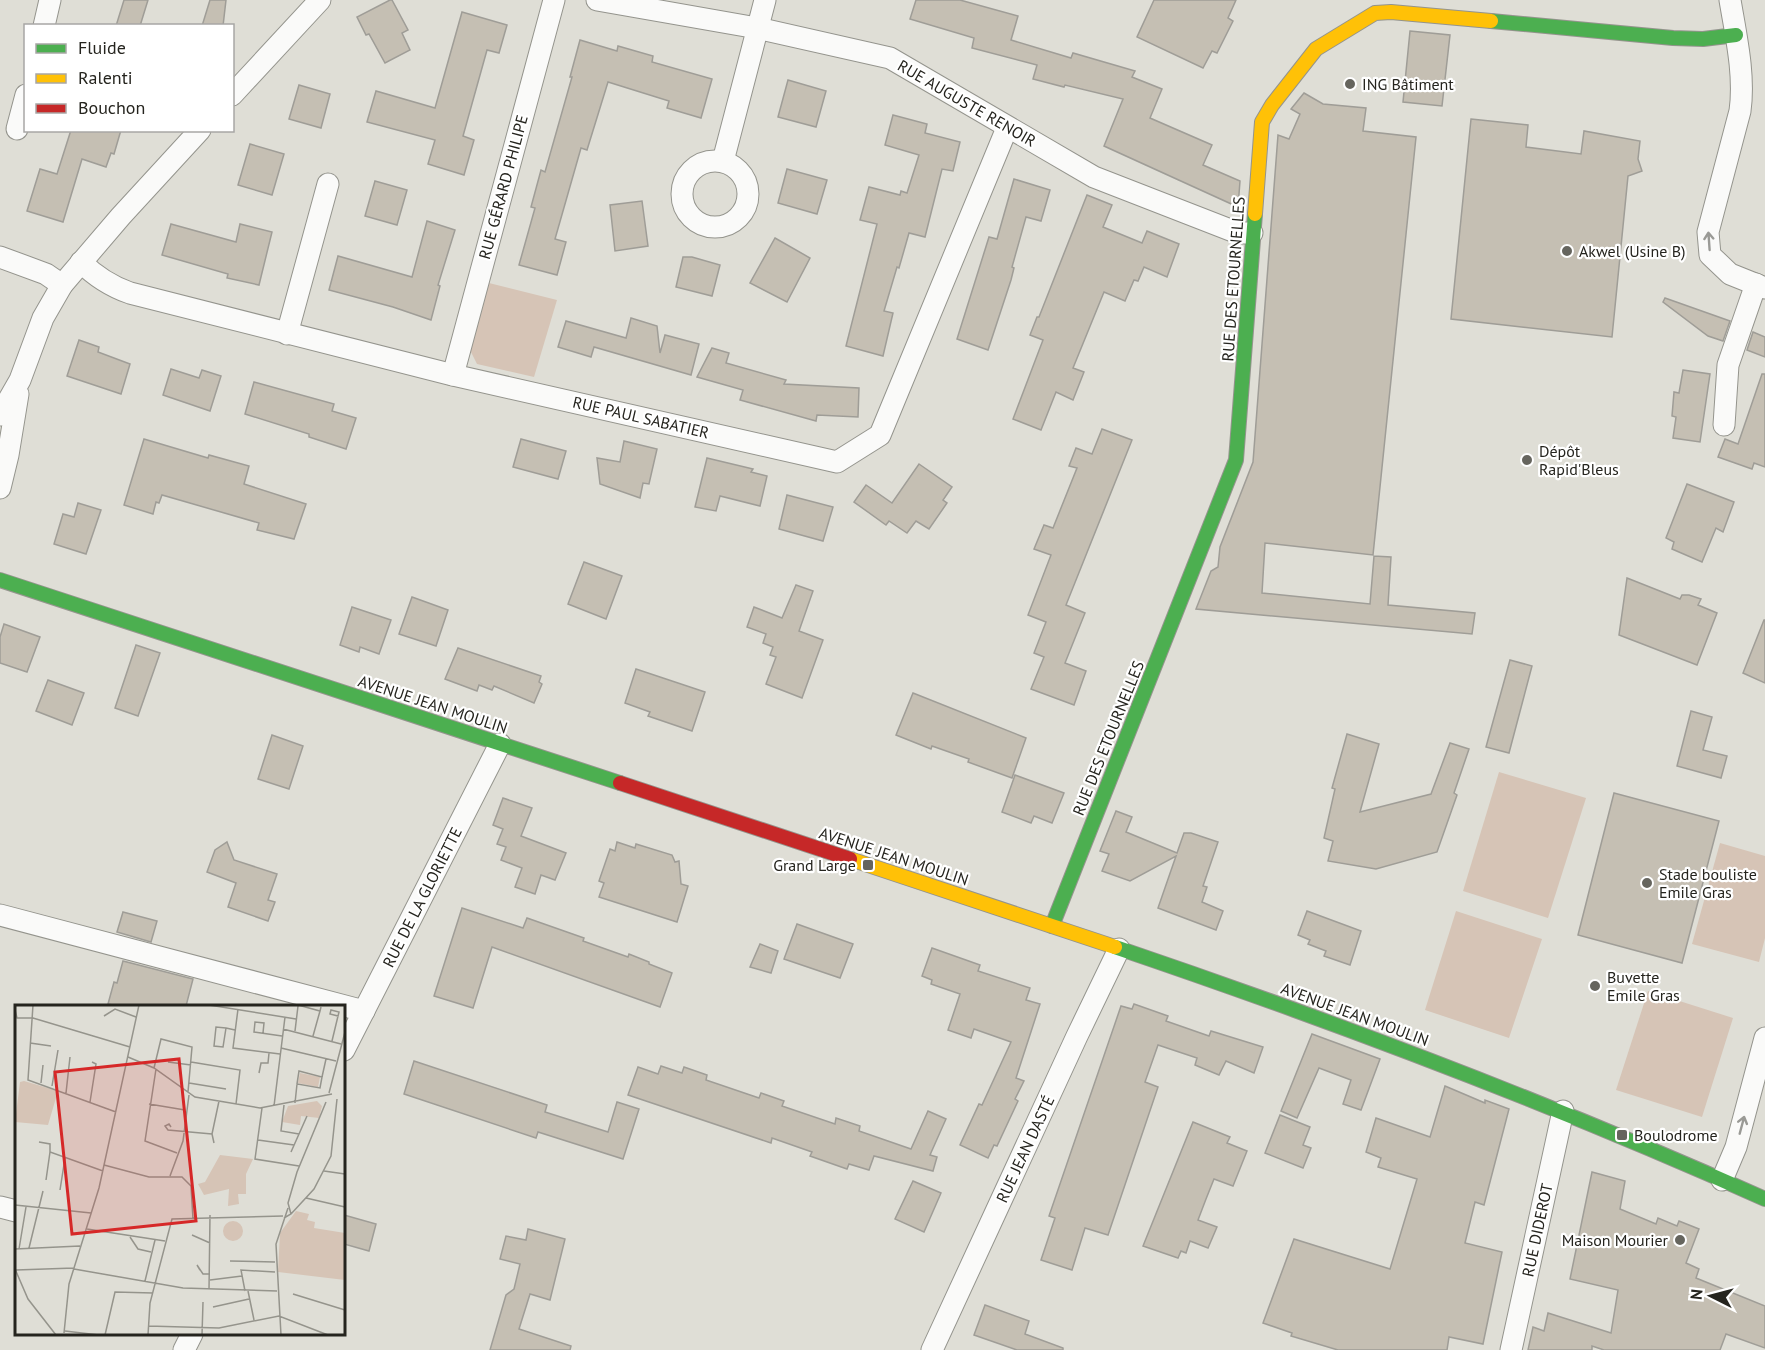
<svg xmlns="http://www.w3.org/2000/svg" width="1765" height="1350" font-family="'PT Sans',sans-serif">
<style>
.green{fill:#d6c4b6}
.building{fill:#c5bfb3;stroke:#9f9d97;stroke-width:1.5}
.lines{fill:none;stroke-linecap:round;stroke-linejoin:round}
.street-casing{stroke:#94948d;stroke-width:23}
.fast-casing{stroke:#94948d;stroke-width:16}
.slow-casing{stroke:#94948d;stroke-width:16}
.jam-casing{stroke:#94948d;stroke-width:16}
.street{stroke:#fafaf9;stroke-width:21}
.fast{stroke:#4caf50;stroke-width:14}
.slow{stroke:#ffc107;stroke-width:14}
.jam{stroke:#c62828;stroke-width:14}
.oneway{stroke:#9a9a96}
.poi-dot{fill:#66655e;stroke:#fff;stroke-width:2}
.labels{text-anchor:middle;stroke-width:4.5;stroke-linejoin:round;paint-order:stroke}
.poi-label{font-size:16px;fill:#25241e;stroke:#fff;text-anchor:start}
.street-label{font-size:16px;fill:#25241e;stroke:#fff}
.inset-road{fill:none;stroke:#95948c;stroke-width:1.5}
.view{fill:#d62828;fill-opacity:0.15;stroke:#d62828;stroke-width:3}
.inset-edge{fill:none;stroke:#25241e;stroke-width:3}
</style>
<rect width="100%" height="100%" fill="#dfded6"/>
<g class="green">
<polygon points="489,283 557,300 534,377 477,364 470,350"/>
<polygon points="1499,772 1586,798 1548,918 1463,891"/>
<polygon points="1720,843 1765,856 1765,938 1759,962 1692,944"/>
<polygon points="1456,911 1542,939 1509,1038 1425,1010"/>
<polygon points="1648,991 1733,1018 1702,1117 1616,1090"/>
</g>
<g class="building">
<polygon points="124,0 148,0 140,26 116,26"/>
<polygon points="210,0 226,0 223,26 202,26"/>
<polygon points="390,0 392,0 408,30 402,33 410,50 385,63 369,34 366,35 357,17"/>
<polygon points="916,0 960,0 1018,16 1011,40 1071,58 1073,53 1135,71 1132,77 1162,89 1150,118 1212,145 1203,165 1240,181 1238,207 1104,146 1123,99 1065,85 1064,87 1033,79 1037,65 972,48 974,38 910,19"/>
<polygon points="1154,0 1236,0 1228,18 1233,21 1217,53 1212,51 1203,68 1137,37"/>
<polygon points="462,12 507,25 499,53 487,50 463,136 474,140 464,175 428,164 435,140 367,122 376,91 435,108"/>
<polygon points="1410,31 1450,35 1442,106 1403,102"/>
<polygon points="580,40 617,51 618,46 653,56 652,62 712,79 701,118 667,108 669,101 608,82 587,150 581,148 555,239 566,242 557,275 519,265 535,208 531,207 541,170 545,172 572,77 570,77"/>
<polygon points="788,80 826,91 816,127 778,117"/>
<polygon points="299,85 330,94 321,128 289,119"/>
<polygon points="1304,93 1323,104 1366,108 1363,131 1416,137 1373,555 1265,543 1262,593 1370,604 1374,556 1391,557 1388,605 1475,613 1472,634 1196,609 1211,571 1218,567 1220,547 1253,462 1278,135 1289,139 1300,114 1291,109"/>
<polygon points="893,115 927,124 925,133 960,142 953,171 942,169 925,237 909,233 899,268 897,267 884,311 893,313 883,356 846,346 877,224 860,220 869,187 900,195 901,191 907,193 919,155 885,145"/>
<polygon points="1471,119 1528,125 1526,147 1581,154 1584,131 1640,141 1638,159 1642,171 1628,176 1612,337 1451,319"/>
<polygon points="71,130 121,130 114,154 111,153 106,167 82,159 63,222 27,211 40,169 57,174"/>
<polygon points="250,144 284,154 272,195 238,185"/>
<polygon points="787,169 827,180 817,214 778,203"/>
<polygon points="1014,179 1050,190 1041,221 1026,217 1012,267 1014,268 1011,280 988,350 957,339 989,237 997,239"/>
<polygon points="375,181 407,190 397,225 365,216"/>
<polygon points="1087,195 1112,205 1103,227 1142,243 1147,231 1179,244 1167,277 1144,267 1138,281 1134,280 1125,301 1104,292 1073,368 1084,372 1073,400 1056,392 1041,430 1013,419 1043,340 1030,335 1037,317 1039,317"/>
<polygon points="642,201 648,246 615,251 610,205"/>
<polygon points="427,221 455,230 438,285 440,286 431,320 393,307 329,290 338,256 412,277"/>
<polygon points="171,224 236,242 240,224 272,232 259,285 227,278 228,274 162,255"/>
<polygon points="775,238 810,258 787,302 750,283"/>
<polygon points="683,257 692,257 720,265 712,296 676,287"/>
<polygon points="1665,298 1730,321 1723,341 1708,336 1663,302"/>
<polygon points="631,318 657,326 660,353 665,335 699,344 691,375 594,347 591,357 558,347 566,321 626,338"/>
<polygon points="1753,332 1765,337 1765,357 1747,350"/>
<polygon points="79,340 99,347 98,352 130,364 121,394 67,376"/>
<polygon points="712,348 729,353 726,363 786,380 784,384 859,388 858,417 817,415 816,421 740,400 743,390 697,377"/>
<polygon points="171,369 199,378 202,370 221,376 210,411 163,395"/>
<polygon points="1683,370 1710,374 1700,442 1673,438 1676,417 1672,416 1674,392 1679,393"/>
<polygon points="1762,374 1765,374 1765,467 1754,463 1752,469 1718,457 1725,439 1738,444"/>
<polygon points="254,382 334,404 332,411 356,418 346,449 309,437 309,434 245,414"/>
<polygon points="1102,429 1132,440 1066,605 1085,613 1065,663 1086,671 1074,705 1031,689 1044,657 1034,653 1046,622 1028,615 1051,555 1034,549 1044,525 1053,528 1077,468 1069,466 1076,448 1092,454"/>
<polygon points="144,439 208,458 209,455 249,466 244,484 306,504 294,539 257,530 259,523 162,495 159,503 156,502 153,514 124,505"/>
<polygon points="521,439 566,451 558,479 513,467"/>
<polygon points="624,441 657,449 649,484 643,483 640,498 600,484 597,458 620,462"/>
<polygon points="707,458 753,469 751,472 767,476 760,506 720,496 716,511 695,507"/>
<polygon points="919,464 952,487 943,500 947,503 929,529 916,521 907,533 889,521 886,525 854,502 866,485 892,503"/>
<polygon points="1687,484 1734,502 1723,532 1716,528 1702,562 1672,549 1674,542 1666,538"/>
<polygon points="787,495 833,507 823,541 779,529"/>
<polygon points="78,503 101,510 86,554 54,544 63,514 74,517"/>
<polygon points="584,562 622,576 606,619 568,604"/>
<polygon points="1627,578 1680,599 1682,595 1689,595 1701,599 1698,605 1717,613 1697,665 1619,635"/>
<polygon points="796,585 813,591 799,631 823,640 802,698 766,684 776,657 770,655 773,647 763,643 766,634 747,627 754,607 782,618"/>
<polygon points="412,597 448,610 436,646 399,634"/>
<polygon points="352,607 391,620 379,654 360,647 359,652 340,645"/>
<polygon points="1764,620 1765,620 1765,683 1743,673"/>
<polygon points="4,624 40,637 27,672 0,663 0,637"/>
<polygon points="136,645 160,653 138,716 115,708"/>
<polygon points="458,648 541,676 539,682 542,684 534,703 494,686 492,690 479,685 477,691 445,679"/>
<polygon points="1510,660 1532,666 1509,753 1486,747"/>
<polygon points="636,669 705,692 692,731 648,716 650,712 625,703"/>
<polygon points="48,680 84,693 72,725 36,711"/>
<polygon points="913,693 1026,738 1012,778 968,762 969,759 932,746 931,749 896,735"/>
<polygon points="1691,711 1712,717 1703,750 1727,756 1721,778 1677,766"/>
<polygon points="1347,734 1379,744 1360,812 1431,794 1450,743 1469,749 1454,793 1457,795 1437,852 1376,869 1328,861 1333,841 1324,838 1335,789 1332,788"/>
<polygon points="272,735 303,746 289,789 258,779"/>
<polygon points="1015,775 1064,793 1052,823 1034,816 1031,823 1002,812"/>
<polygon points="1614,793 1719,821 1682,963 1578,935"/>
<polygon points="503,798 532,808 521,836 566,853 555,880 541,875 535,894 515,887 522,868 501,860 506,847 497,844 503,829 493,825"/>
<polygon points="1116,811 1132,817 1126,832 1177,853 1184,833 1191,833 1218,842 1203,886 1207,887 1202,902 1223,911 1216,930 1158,908 1176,856 1130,881 1102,871 1109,854 1100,851"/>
<polygon points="227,842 234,860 277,874 268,900 275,902 268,921 228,907 236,883 207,872 215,850"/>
<polygon points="617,842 635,848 636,844 672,855 675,862 679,861 681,884 688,886 677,922 599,897 604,883 599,881 610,849 615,851"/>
<polygon points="462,908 523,928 527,918 584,938 583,941 628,957 629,954 649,962 649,964 672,973 660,1007 492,947 473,1008 434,996"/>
<polygon points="1307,911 1361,931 1350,965 1324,956 1326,951 1308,944 1310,940 1298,935"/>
<polygon points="123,912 157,921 151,942 117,932"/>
<polygon points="797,924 853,944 840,978 784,959"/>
<polygon points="760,944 778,951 771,973 750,967"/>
<polygon points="932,948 980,965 978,971 1030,988 1026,1000 1040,1004 1016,1078 1024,1081 1015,1099 1018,1101 997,1146 994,1145 988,1158 960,1145 979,1104 982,1105 1011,1042 974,1029 971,1038 948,1030 960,994 931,984 932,980 922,976"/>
<polygon points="123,961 193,979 186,1006 118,1006 108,1004 114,982 117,983"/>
<polygon points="1134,1004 1168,1016 1166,1021 1209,1036 1211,1031 1263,1047 1254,1073 1226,1061 1219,1075 1195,1065 1197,1058 1158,1045 1145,1082 1158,1087 1108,1235 1085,1228 1072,1270 1041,1260 1055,1218 1049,1216 1121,1006 1132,1009"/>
<polygon points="1312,1034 1380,1059 1361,1110 1343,1104 1351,1080 1319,1068 1297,1118 1281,1111"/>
<polygon points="414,1061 547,1105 545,1112 608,1132 617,1102 639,1109 623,1159 538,1132 536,1138 404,1094"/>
<polygon points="661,1066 682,1073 684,1067 707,1075 706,1080 759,1098 761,1093 784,1101 782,1106 835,1124 836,1118 860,1126 859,1131 911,1149 928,1111 946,1119 930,1155 937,1157 933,1171 874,1156 869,1170 849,1164 847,1169 810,1156 812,1152 772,1138 771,1143 628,1095 638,1067 658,1074"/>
<polygon points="1445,1086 1485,1103 1485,1100 1509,1109 1484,1205 1475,1202 1465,1243 1502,1252 1483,1344 1449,1337 1447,1350 1338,1350 1291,1336 1292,1333 1263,1323 1294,1239 1390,1269 1417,1179 1378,1167 1381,1158 1366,1152 1376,1118 1430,1137"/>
<polygon points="1280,1115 1310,1127 1303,1145 1311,1148 1303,1168 1265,1153"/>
<polygon points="1193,1122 1230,1137 1227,1143 1247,1151 1233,1186 1214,1179 1206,1199 1198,1220 1217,1227 1208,1248 1190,1241 1186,1253 1181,1251 1178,1258 1143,1246"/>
<polygon points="1592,1172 1625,1181 1620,1209 1656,1224 1658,1218 1677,1226 1679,1221 1699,1229 1686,1263 1699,1269 1696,1278 1765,1306 1765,1348 1726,1334 1720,1350 1604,1350 1592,1346 1592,1350 1528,1350 1533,1327 1544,1331 1548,1313 1611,1333 1618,1290 1570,1279"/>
<polygon points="913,1181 941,1193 924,1232 895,1219"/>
<polygon points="344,1215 376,1224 369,1251 344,1244"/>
<polygon points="528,1229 565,1239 550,1300 530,1294 519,1329 571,1346 570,1350 490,1350 506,1295 514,1289 520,1264 500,1259 506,1236 526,1240"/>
<polygon points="985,1305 1029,1321 1025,1334 1063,1348 1063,1350 1017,1350 974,1335"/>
</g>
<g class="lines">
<defs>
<g id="street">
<polyline points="597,0 757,28 890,58 1094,177 1238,233 1252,233"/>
<path d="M1730 0C1736 36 1745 75 1740 111L1708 232 1710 255 1730 274 1765 288"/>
<polyline points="44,26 50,0"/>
<polyline points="232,95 320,0"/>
<polyline points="17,129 26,95"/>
<circle cx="715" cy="194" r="33"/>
<polyline points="723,161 765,0"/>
<polyline points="0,257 46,274 62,285"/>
<path d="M81 262C96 277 110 286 130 293L453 375 837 462 880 435 1007 128"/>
<polyline points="287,334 328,184"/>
<polyline points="453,375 554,0"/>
<polyline points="0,415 20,380 43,318 62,285 121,216 200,130"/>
<polyline points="1724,425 1728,365 1756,284"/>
<polyline points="0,488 8,455 18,394"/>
<polyline points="0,915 364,1011"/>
<polyline points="344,1050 500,744"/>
<polyline points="1722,1180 1736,1147 1765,1038"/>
<polyline points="0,1207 16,1211"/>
<polyline points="184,1350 192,1334"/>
<polyline points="932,1350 1077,1036 1119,949"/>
<polyline points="1511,1350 1563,1111"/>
</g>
<g id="fast">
<polyline points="1491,21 1673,38 1703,39 1736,35"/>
<polyline points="0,580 620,783"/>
<polyline points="1052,926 1236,460 1255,214"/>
<path d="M1115 947C1336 1022 1553 1104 1765 1199"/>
</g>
<g id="slow">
<polyline points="1255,214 1262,122 1272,105 1316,49 1375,13 1391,12 1491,21"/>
<polyline points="850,859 1115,947"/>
</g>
<polyline id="jam" points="620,783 850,859"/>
</defs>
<use href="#street" class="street-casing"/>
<use href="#fast" class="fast-casing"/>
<use href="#slow" class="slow-casing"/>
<use href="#jam" class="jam-casing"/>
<use href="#street" class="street"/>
<use href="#fast" class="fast"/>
<use href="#slow" class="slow"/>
<use href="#jam" class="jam"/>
</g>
<defs><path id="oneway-shaft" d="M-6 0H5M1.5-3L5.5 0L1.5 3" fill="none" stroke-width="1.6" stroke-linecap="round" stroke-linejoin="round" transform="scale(1.5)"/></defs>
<g class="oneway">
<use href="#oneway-shaft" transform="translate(1709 241) rotate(-94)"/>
<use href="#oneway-shaft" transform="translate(1742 1125) rotate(-75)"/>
</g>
<g class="poi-dot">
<circle cx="1350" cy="84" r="6"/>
<circle cx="1567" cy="251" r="6"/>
<circle cx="1527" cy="460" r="6"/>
<rect x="862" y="859" width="12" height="12" rx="3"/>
<circle cx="1647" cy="883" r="6"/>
<circle cx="1595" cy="986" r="6"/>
<rect x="1616" y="1129" width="12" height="12" rx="3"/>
<circle cx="1680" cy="1240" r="6"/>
</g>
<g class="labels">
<g class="poi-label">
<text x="1362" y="90">ING Bâtiment</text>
<text x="1579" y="257">Akwel (Usine B)</text>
<text x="1539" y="457">Dépôt<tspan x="1539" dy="18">Rapid'Bleus</tspan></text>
<text x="856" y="871" text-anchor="end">Grand Large</text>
<text x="1659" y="880">Stade bouliste<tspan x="1659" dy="18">Emile Gras</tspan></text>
<text x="1607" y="983">Buvette<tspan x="1607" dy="18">Emile Gras</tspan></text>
<text x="1634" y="1141">Boulodrome</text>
<text x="1668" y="1246" text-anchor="end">Maison Mourier</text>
</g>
<g class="street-label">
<text transform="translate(967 103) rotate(30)" y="6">RUE AUGUSTE RENOIR</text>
<text transform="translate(503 187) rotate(-75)" y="6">RUE GÉRARD PHILIPE</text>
<text transform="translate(1233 279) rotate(-86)" y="6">RUE DES ETOURNELLES</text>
<text transform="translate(641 417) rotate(13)" y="6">RUE PAUL SABATIER</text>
<text transform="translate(433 704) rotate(18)" y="6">AVENUE JEAN MOULIN</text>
<text transform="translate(1108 738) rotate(-68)" y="6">RUE DES ETOURNELLES</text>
<text transform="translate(894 856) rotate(18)" y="6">AVENUE JEAN MOULIN</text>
<text transform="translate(422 897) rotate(-63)" y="6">RUE DE LA GLORIETTE</text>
<text transform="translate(1355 1014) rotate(20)" y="6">AVENUE JEAN MOULIN</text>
<text transform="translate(1025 1149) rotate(-65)" y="6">RUE JEAN DASTÉ</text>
<text transform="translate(1537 1230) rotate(-78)" y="6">RUE DIDEROT</text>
</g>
</g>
<g transform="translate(15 1005)">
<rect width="330" height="330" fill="#dfded6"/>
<path d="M285 68 305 72 303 82 283 78ZM9 76 43 86 33 120 0 117 5 77ZM302 96 307 101 304 113 286 111 285 120 267 117 273 101ZM205 150 238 154 231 169V189H223L224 199 213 201 214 184 189 190 183 179 190 177ZM281 206 294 209 292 215 300 217 299 223 330 228V275L263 267 265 228ZM208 226a10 10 0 1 1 20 0a10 10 0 1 1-20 0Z" fill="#d6c4b6"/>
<path class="inset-road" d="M18 0 13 75 101 107M194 0 281 14M283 0 305 6 306 2M223 4 218 43 265 49M0 5 2 13H18L115 42M316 5 324 7 323 11 315 9ZM89 11 100 4 121 12M211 23 208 42 199 41 201 22 211 23 220 25M268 24 326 39M280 26 283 1M248 28 249 18 240 17 239 27 267 31M298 31 305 6M317 36 323 11M15 38 36 41M266 43 321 56M113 52 139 63 180 92 245 103 317 89M153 57 176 60M176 57 225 65 221 99M139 63 146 34 177 42 173 87M141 64 130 136 162 148M284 66 307 72 305 83 282 79ZM244 68 246 58H253L254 48M307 72 311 54M26 78 28 60M174 78 211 84M37 81 43 45M51 88 55 52M314 88 330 27M75 97 81 59 77 57M280 98 282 79M134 99 170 105M269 100 266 126 284 129M259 101 270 12M247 103 240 154 284 161M156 122 154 119 150 121 153 125 197 129M243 135 279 140M24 137 35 139V147L88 166M199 138 197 129 204 96M276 147 292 111M89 160 134 172H167L176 181 178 214M309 166 330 169M155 171 168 136 174 90M31 175 35 147M45 185 50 153M291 193 330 202M0 200 76 208M276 209 299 184 316 151 322 94M269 213 276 209 273 198 282 167 311 97M72 224 150 236M177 230 195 238M115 232 123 244 136 247M14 243 28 186M0 244 65 241M4 244 11 202M215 256 260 257M0 264 13 294 41 330M59 264 168 283 262 286M1 265 59 263M185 265 182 260 188 269H195M195 275 227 271M130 276 140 235M194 285 195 210M230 286 226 265 260 267M233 286 239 315M278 289 330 305M198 302 234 294M133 321 204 323 264 311 313 330M50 326 84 330M49 328 54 279 84 183 124 0M90 330 100 287 138 288M133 330 135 298 157 214 268 211M187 330 188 297M266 330 261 239 273 203"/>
<path class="view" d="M164 54 181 216 57 229 40 67Z"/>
<rect width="330" height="330" class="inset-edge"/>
</g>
<rect x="24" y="24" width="210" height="108" fill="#ffffff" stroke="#a8a7a5" stroke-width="1.5"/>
<rect x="36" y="44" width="30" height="9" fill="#4caf50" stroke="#a8a7a5" stroke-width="1.5"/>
<text x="78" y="54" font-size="18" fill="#25241e">Fluide</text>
<rect x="36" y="74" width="30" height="9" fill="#ffc107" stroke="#a8a7a5" stroke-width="1.5"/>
<text x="78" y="84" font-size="18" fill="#25241e">Ralenti</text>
<rect x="36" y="104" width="30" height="9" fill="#c62828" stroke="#a8a7a5" stroke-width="1.5"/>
<text x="78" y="114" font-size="18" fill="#25241e">Bouchon</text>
<g transform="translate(1711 1296) rotate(276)" stroke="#ffffff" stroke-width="4.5" paint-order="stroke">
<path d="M0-4.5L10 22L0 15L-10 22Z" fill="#25241e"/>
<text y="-9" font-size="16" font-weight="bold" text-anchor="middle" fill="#25241e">N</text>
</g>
</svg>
